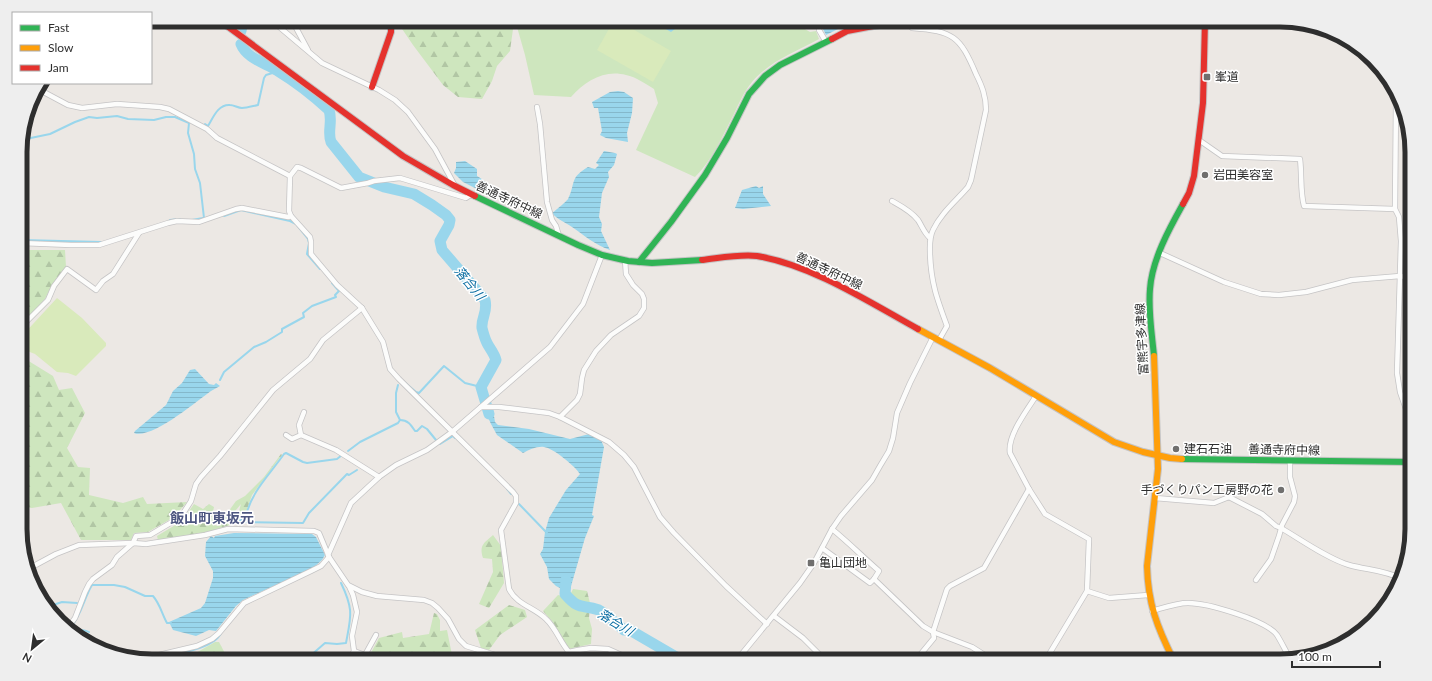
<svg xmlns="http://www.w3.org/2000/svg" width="1432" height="681" font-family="Lato,'Noto Sans JP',sans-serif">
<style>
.forest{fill:url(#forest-firs)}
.park{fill:#cee6be}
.pitch{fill:#d9eabb}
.water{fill:url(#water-rules)}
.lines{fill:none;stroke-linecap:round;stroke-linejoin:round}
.stream{stroke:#99d6ec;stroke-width:2}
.river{stroke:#99d6ec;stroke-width:11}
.street-casing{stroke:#c5c4c5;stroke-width:6}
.fast-casing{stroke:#c5c4c5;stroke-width:8}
.slow-casing{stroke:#c5c4c5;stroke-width:8}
.jam-casing{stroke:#c5c4c5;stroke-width:8}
.street{stroke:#fcfcfb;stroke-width:4.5}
.fast{stroke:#30b455;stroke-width:6}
.slow{stroke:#ff9f0a;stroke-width:6}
.jam{stroke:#e5322d;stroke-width:6}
.poi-dot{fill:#706f6e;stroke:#fff;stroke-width:1.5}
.labels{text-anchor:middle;stroke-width:3;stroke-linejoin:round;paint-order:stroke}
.poi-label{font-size:12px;fill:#2e2e2e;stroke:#fff;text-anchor:start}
.street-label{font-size:12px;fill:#2e2e2e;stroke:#fff}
.water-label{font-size:13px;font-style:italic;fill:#0d6fa3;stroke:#fff}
.quarter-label{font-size:14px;font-weight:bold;fill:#4d5680;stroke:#fff}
.rim{fill:none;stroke:#2e2e2e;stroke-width:5}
</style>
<defs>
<pattern id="forest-firs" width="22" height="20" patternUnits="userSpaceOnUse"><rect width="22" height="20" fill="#cee6be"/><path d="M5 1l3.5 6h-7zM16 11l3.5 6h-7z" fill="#b1c6a4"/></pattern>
<pattern id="water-rules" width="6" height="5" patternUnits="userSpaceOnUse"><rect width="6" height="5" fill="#99d6ec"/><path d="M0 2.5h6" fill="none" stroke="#84b8cb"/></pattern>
</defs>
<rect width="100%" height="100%" fill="#ece8e4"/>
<g class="forest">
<polygon points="396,20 506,20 513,29 510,51 497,66 492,81 482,99 458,97 443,85 413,45"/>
<polygon points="21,250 65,250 66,267 52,285 45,299 21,325"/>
<polygon points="27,360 53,376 59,390 72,388 85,413 67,448 78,467 90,468 89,495 123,503 143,497 147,504 187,502 174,517 148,532 134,533 131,540 81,540 61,503 32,508 21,507 21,362"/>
<polygon points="281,454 282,455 252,495 245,515 239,521 237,518 241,504 231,516 232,523 230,525 200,534 158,540 157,536 182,521 194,504 203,509 209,504 214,507 212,516 214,525 218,526 236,501 245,496 264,477"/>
<path d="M493 535 501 546 504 583 489 608 479 604 493 572 492 559 483 558C479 545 484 543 493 535Z"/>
<polygon points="573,589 587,591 590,603 589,618 592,629 591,644 569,649 552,621 543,611 558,595 562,596 571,593"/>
<polygon points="509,605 525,610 527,617 500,635 489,650 481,648 475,630"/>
<polygon points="434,613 437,614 440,620 440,631 447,630 453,660 449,661 356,661 359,657 367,660 379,638 402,632 403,638 429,634"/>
<polygon points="215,642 219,642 229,661 191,661 195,659 194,654"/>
</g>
<path class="park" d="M515 20H800L804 23 803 28 810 32 816 31 819 39C795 52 770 61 752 82 744 92 739 103 734 114 723 135 712 161 695 177L636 150 658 103 654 89C646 84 636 77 626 75 605 69 585 81 571 97L534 95 525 55Z"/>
<g class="pitch">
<polygon points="614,20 617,20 671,51 653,82 597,50"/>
<polygon points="57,298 82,318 106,343 106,346 76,376 68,373 57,372 35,354 22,349 21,337"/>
</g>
<g class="water">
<polygon points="650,20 678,20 675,29 671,32"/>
<polygon points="823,20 842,20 842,27 826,35 823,29"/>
<polygon points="618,91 624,92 633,98 632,113 627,133 628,142 606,138 600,135 602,131 598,108 594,108 592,102 610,92"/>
<path d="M604 151 615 153 617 154 614 165 608 172 609 177 602 193 599 217 602 224 601 231 610 250C594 244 585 236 572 227 565 222 558 220 552 213 555 211 567 201 568 199 576 183 569 178 588 167L595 169 599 165 596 163Z"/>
<path d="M465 161 477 169V176C484 180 488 184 489 191L493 194 495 198 463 182 454 173 456 168V162Z"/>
<polygon points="756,186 759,188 763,186 763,194 771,206 743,209 735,208 742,190"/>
<path d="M195 369 209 384 214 385 216 383 220 386 211 391C197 401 151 440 134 433L135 431 166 405 173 391 182 383 190 370Z"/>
<path d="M493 410 495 422 498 425 529 429 570 439 589 434 601 440 604 447 592 515 594 516 585 538 569 593 564 594 562 589 556 586 549 579 547 567 540 554 543 549 545 532 549 518 566 490 580 474C575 466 553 448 544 447 537 446 529 450 523 453L497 435 491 424 485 411Z"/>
<polygon points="234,533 312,534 316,537 325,555 322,560 313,568 243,600 236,606 216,631 209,630 196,636 173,630 169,622 201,608 205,603 213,578 213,571 205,556 206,542 211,536 214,538 215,536"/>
</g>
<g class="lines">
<g class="stream">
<path d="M205 124 208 126C213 118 218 104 230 105 234 105 238 108 242 108 247 108 253 106 258 105L264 78 266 75 279 71"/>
<polyline points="21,140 50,134 75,122 89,117 97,118 117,116 128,119 154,120 166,117 175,117 189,123 188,133 194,154 195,169 200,183 204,218"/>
<polyline points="224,216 241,210 290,221 296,224 308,239 309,243 307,254 320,269"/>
<polyline points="170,220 180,219"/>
<polyline points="192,220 203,218"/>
<polyline points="21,240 101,242"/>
<polyline points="220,380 224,372 254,347 266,342 282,332 282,329 304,317 303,313 312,306 336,297 335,295 339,291 332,283"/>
<polyline points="403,381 416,392 419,393 444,366 465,383 481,387"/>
<path d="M400 420C408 420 411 425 415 431H417L422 426 427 429 436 440"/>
<polyline points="440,444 453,436 455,438"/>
<polyline points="348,451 360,442 398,423 400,420 396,412 396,393 398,385"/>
<polyline points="507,489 511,494"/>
<polyline points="519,504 547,533"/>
<path d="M240 521 246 516C251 492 270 474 284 454L286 453 303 462 307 463 337 459 342 455"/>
<polyline points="244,522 303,523 309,513 347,474 349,475 357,470"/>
<polyline points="47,607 62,602 77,603"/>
<path d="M89 632C84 629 78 631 71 627 82 614 84 598 92 585H114L125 587 145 596H153C160 604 162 614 167 623H171"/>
<path d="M172 655C185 653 216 646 221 633"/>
<polyline points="134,657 146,654"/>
<path d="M308 661 309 657 325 643 337 644 346 643C351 616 354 610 341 583"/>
</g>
<g class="river">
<polyline points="241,31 242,26 246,20"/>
<path d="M241 44C247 59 266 63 278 71 296 82 314 96 329 110 333 121 327 132 331 142L359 177 384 187 414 194 432 205 446 215 450 220 449 225 440 241 442 250 485 300C488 313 481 317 482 328 483 332 485 339 487 343 490 349 494 353 496 360L481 387 489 414"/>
<path d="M566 580 565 594C580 611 581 604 599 610 604 612 618 625 624 630L628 629 683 661"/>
</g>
<defs>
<g id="street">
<polyline points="271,20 322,63 379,90 395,100 408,112 435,149 455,186"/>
<polyline points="294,20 294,24 308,50"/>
<polyline points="819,20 819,30 826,42"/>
<path d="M908 20 912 28C953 31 960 36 976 74 982 86 986 96 986 110L971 180 968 187C956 201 941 213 933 230 929 238 930 246 930 254 931 283 937 299 947 326L939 340"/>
<polyline points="38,89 68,105 82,108 117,104 160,107 169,109 207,129 217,138 290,176"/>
<polyline points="1396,99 1395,209 1399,217 1401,241 1397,373 1400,392 1412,426"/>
<polyline points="537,107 540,124 547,202 552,220 556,226 559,236"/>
<path d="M1199 140 1222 156 1300 159C1302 175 1300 191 1304 206L1395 209"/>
<path d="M472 194 466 198 400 178 374 181 368 183 341 188 301 168 297 167 290 176 289 211 291 216 310 237 311 242V254L337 285 362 308 383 342 390 369 399 379 513 492 516 496V503L501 530 509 589C517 605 534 607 546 619 556 628 560 642 569 652"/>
<path d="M892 201C901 206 911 211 918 220 922 226 924 233 930 238"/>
<polyline points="21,243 71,245 99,245 168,223 177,221 199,222 236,209 242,208 288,217 291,216"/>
<polyline points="1160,253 1224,282 1261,294 1279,295 1306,292 1352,280 1400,276 1411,278"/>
<polyline points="21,327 48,300 54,286 67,269 96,290 103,281 113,274 139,233"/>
<path d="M1036 396C1027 410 1007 436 1010 453L1029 489 1045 514 1089 539 1087 591 1045 661"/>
<polyline points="481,407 499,407 549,413 560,417 609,442 624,455 634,467 660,517 674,533 726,586 767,624"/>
<polyline points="560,417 577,400 580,394 582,378 584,370 596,351 611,335 639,316 644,308 644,299 642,294 633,285 626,274 625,260"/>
<polyline points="286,435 292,439 301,435 336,450 379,477"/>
<polyline points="301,435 299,425 304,412"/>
<path d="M1155 498 1214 503 1229 497 1262 514 1276 526 1281 528C1300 539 1328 559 1349 565 1367 570 1385 570 1402 579"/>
<path d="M832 529C848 542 863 557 879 571L874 579 923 626 933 632 972 647 994 661"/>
<polyline points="822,548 870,583 874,579"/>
<polyline points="328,555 351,503 379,477 396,465 427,450 452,432 550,347 583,304 602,255"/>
<polyline points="30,568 56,554 79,545 133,543 146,544 205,535 228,529 314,531 319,533 329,557 348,585 362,592 377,596 424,600 432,603 438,608 448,619 459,639 466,646 505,658 519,660 550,659 564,656 569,652 578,650 591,648 608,649 635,661"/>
<polyline points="1256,580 1271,559 1279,536 1282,525 1294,502 1295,496 1290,477 1290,461"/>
<polyline points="349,586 353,595 357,612 352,636 354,651 349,661"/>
<polyline points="1087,591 1109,598 1148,595"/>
<path d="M1152 611C1163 608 1176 603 1188 603 1207 603 1266 620 1277 635 1282 643 1286 652 1291 660"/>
<polyline points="774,616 803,638 826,661"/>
<polyline points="69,626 75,618 85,592 89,584 93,579 112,565 117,557 133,543 136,536 150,535 177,519 184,512 191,501 196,484 201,477 220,456 273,390 310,359 323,340 362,308"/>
<polyline points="354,651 365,655 376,635"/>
<polyline points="142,659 197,646 212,639 219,633 244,603 311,571 321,566 329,557"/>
<polyline points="736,661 800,583 814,563 832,529 841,516 872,480 880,466 889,451 893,438 897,413 910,383 933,337"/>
<polyline points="915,661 934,638 933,632 947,589 950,586 984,568 1029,489"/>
</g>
<g id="fast">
<polyline points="475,196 578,245 602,255 628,261 652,263 702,260"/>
<polyline points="639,262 671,222 705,175 727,138 749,94 765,76 780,65 832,39"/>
<path d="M1154 356C1152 334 1148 311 1150 289 1152 260 1169 229 1183 204"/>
<polyline points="1182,459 1412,462"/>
</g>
<g id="slow">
<polyline points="918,329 990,368 1114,442 1143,452 1170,458 1182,459"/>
<path d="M1154 356 1158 469 1147 566C1148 604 1157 627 1174 661"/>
</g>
<g id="jam">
<polyline points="219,20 403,156 453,185 475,196"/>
<polyline points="832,39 847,31 905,20"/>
<polyline points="372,87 391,32 391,24 388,20"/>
<polyline points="1183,204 1189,193 1194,176 1203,103 1205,20"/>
<path d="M702 260C720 258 739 254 757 256 812 265 869 302 918 329"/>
</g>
</defs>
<use href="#street" class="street-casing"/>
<use href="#fast" class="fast-casing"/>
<use href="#slow" class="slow-casing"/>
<use href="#jam" class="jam-casing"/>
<use href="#street" class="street"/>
<use href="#fast" class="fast"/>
<use href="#slow" class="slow"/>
<use href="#jam" class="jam"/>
</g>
<g class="poi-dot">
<rect x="1203" y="73" width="8" height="8" rx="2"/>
<circle cx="1205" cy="175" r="4"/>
<circle cx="1176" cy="449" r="4"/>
<circle cx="1281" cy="490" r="4"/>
<rect x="807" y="559" width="8" height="8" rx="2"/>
</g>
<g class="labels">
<g class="poi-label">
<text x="1215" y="81">峯道</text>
<text x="1213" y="179">岩田美容室</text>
<text x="1184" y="453">建石石油</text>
<text x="1273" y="494" text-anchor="end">手づくりパン工房野の花</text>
<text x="819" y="567">亀山団地</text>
</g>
<g class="street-label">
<text transform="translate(509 200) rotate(25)" y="4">善通寺府中線</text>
<text transform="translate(829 271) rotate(25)" y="4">善通寺府中線</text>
<text transform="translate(1142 339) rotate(-93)" y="4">富熊宇多津線</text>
<text transform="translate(1284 450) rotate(1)" y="4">善通寺府中線</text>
</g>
<g class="water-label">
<text transform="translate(470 283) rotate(51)" y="5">落合川</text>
<text transform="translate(616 622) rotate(31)" y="5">落合川</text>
</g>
<g class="quarter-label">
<text x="212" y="523">飯山町東坂元</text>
</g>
</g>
<path d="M0 0H1432V681H0ZM152 27H1280A125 125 0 0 1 1405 152V529A125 125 0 0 1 1280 654H152A125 125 0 0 1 27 529V152A125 125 0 0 1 152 27Z" fill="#eee" fill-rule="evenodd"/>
<path class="rim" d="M152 27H1280A125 125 0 0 1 1405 152V529A125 125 0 0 1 1280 654H152A125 125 0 0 1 27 529V152A125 125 0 0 1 152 27Z"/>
<rect x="12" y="12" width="140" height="72" fill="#ffffff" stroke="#ababab"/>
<rect x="20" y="25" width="20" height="6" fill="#30b455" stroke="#ababab"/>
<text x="48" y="32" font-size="12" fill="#2e2e2e">Fast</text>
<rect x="20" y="45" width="20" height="6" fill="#ff9f0a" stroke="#ababab"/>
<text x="48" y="52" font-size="12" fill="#2e2e2e">Slow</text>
<rect x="20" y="65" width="20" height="6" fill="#e5322d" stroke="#ababab"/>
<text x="48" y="72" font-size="12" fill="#2e2e2e">Jam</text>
<g transform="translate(32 649) rotate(209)" stroke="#ffffff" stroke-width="3" paint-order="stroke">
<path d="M0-3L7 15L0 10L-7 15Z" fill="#2e2e2e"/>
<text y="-6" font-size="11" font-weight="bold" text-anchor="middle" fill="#2e2e2e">N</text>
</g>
<path d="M1292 661v6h88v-6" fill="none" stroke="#2e2e2e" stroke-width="2"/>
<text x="1298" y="661" font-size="12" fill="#2e2e2e" stroke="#ffffff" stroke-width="3" paint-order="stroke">100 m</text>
</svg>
